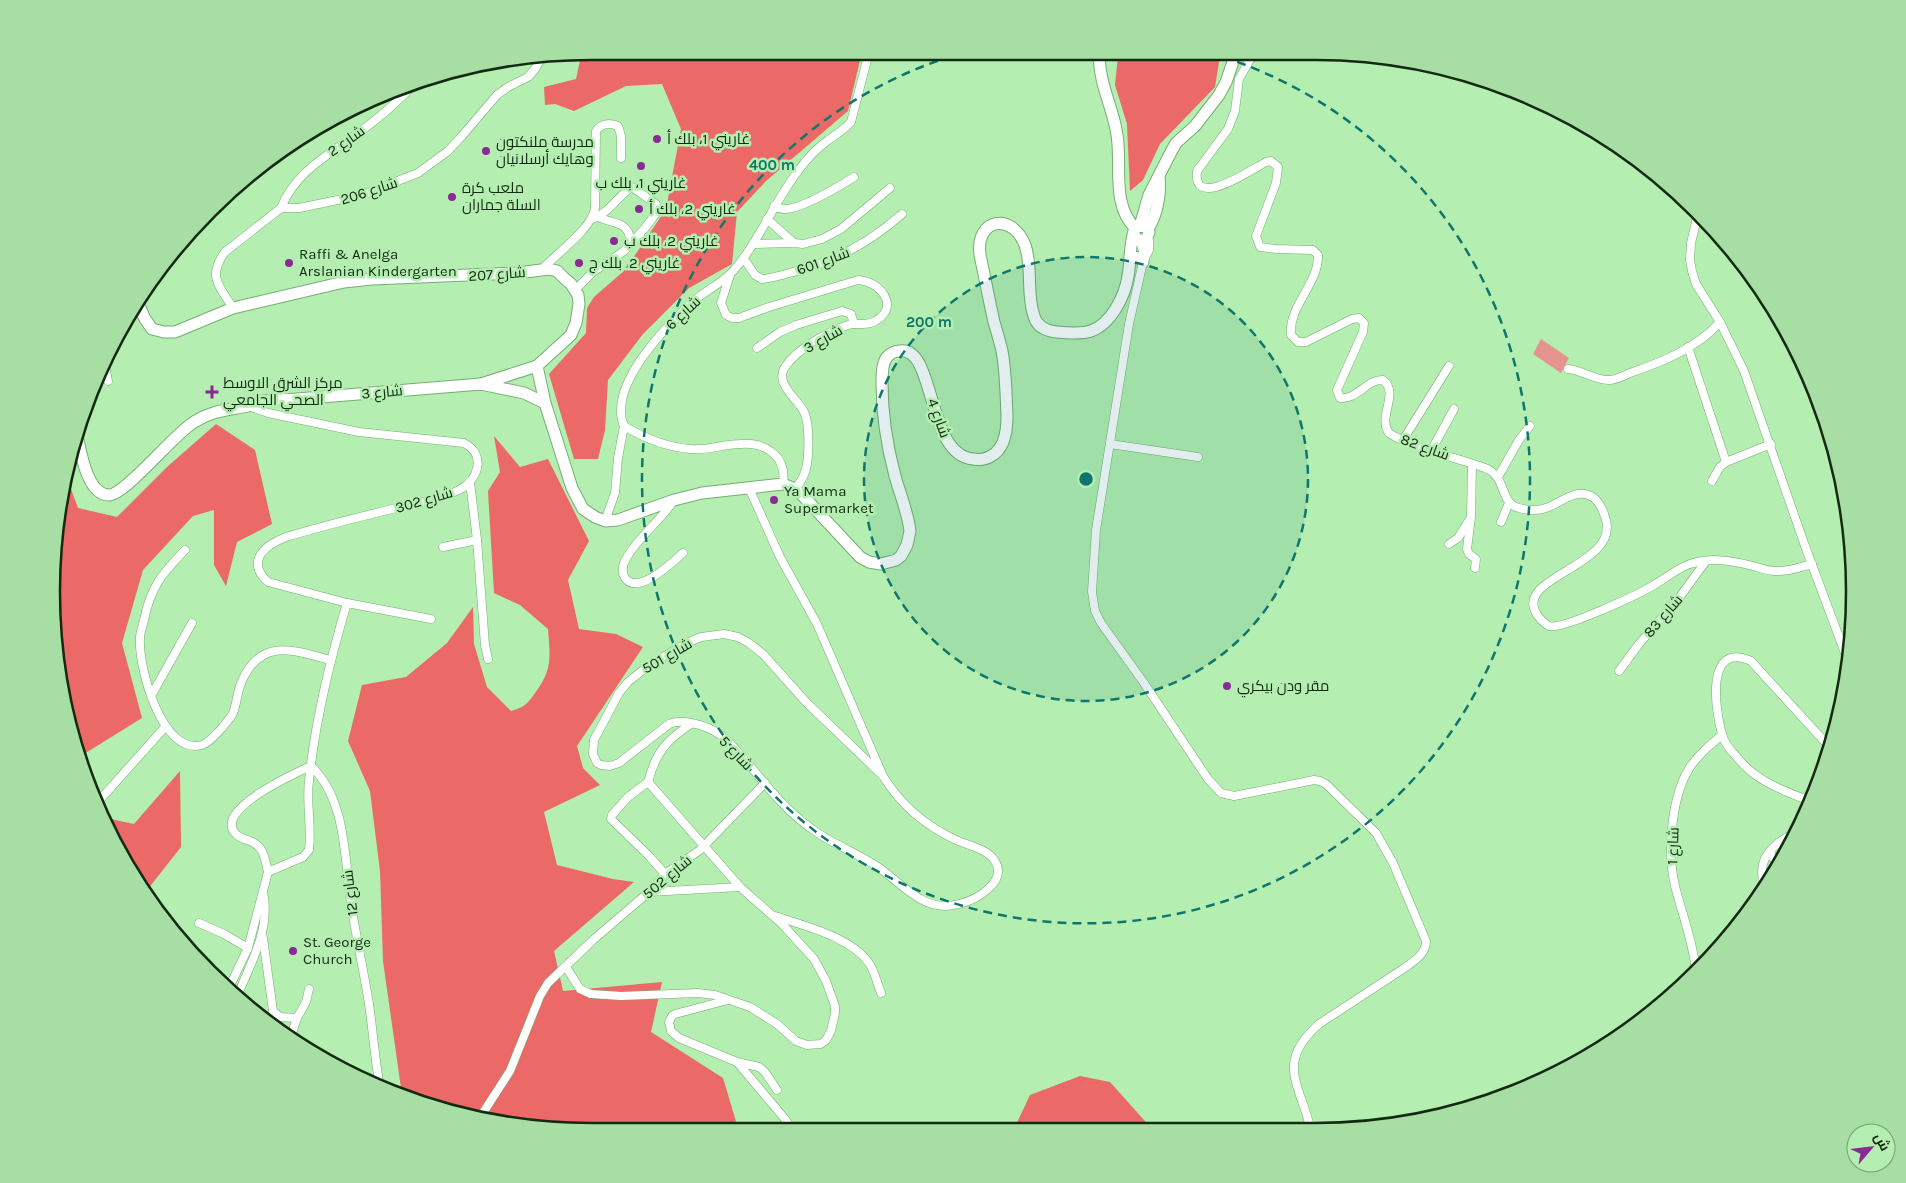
<svg xmlns="http://www.w3.org/2000/svg" width="1906" height="1183" font-family="Karla,Cairo,sans-serif">
<style>
.green{fill:#e6948f}
.forest{fill:#eb6966}
.lines{fill:none;stroke-linecap:round;stroke-linejoin:round}
.street-casing{stroke:#75ad73;stroke-width:9}
.secondary-casing{stroke:#75ad73;stroke-width:13}
.street{stroke:#fff;stroke-width:8}
.secondary{stroke:#fff;stroke-width:11}
.ring{fill:none;stroke:#0f766e;stroke-width:2.5;stroke-dasharray:9 6}
.poi-dot{fill:#8a2b94;stroke:#b4eeb1;stroke-width:2}
.labels{text-anchor:middle;stroke-width:5;stroke-linejoin:round;paint-order:stroke}
.poi-label{font-size:15px;fill:#142a13;stroke:#b4eeb1;text-anchor:start}
.street-label{font-size:15px;fill:#142a13;stroke:#b4eeb1}
.rim{fill:none;stroke:#142a13;stroke-width:2.5}
.centre{fill:#0f766e;stroke:#b4eeb1;stroke-width:2.5}
.ring-label{font-size:15px;text-anchor:middle;font-weight:bold;fill:#0f766e;stroke:#b4eeb1;stroke-width:5;stroke-linejoin:round;paint-order:stroke}
</style>
<rect width="100%" height="100%" fill="#b4eeb1"/>
<polygon class="green" points="1541,339 1569,358 1561,373 1533,354"/>
<g class="forest">
<polygon points="581,56 861,56 848,111 766,181 737,212 732,264 689,288 643,334 608,380 605,430 598,459 574,459 549,374 586,333 587,308 594,297 625,270 666,209 681,129 662,84 626,86 574,111 555,104 545,105 544,87 576,79"/>
<polygon points="1118,56 1220,56 1215,87 1160,144 1143,180 1130,191 1127,124 1115,85"/>
<polygon points="216,424 255,450 272,524 237,542 226,586 214,565 214,510 193,516 143,570 122,643 142,718 84,754 81,768 56,662 51,591 62,486 65,473 78,508 117,517 167,467"/>
<path d="M494 436 520 467 548 459 589 541 568 580 579 629 616 634 643 647 577 746 583 768 600 785 544 812 557 865 613 879 634 882 554 951 563 991 662 982 651 1032 723 1078 738 1128 521 1127 402 1095 383 961 380 871 370 791 348 741 362 685 406 677 447 643 473 607 474 644 487 687 511 711C525 707 527 704 535 693 553 669 550 657 548 629L520 605 494 593 488 491 500 472Z"/>
<polygon points="180,771 181,847 144,894 106,818 134,824"/>
<polygon points="1080,1076 1110,1082 1153,1130 1014,1129 1030,1095"/>
</g>
<g class="lines">
<defs>
<g id="street">
<path d="M1252 56 1239 79 1235 111 1228 129 1197 171C1192 211 1252 169 1266 162L1271 161 1278 167 1276 183 1256 236 1260 247 1276 249 1313 250 1318 255C1319 284 1288 306 1291 335L1298 342H1306L1352 319 1359 318 1364 323 1363 332 1337 390 1340 398C1357 400 1367 379 1383 380 1400 393 1377 417 1389 433 1408 446 1445 455 1467 462 1475 465 1484 466 1491 471 1506 481 1501 504 1519 508 1527 510 1538 511 1546 508 1561 503 1577 486 1594 498 1600 503 1603 510 1605 517 1623 567 1509 576 1538 616 1541 620 1545 624 1549 626 1563 630 1639 594 1654 585 1664 579 1673 572 1683 567 1705 556 1730 560 1753 566 1760 568 1768 571 1775 571 1787 572 1800 567 1812 564"/>
<path d="M774 206C778 208 781 210 786 209 804 208 838 187 854 177"/>
<path d="M281 208C295 173 325 157 354 136 377 120 399 101 418 80"/>
<polyline points="1698,214 1691,243 1690,260 1692,271 1696,284 1720,322 1744,371 1805,546 1848,661"/>
<path d="M598 217C615 225 627 220 631 241"/>
<polyline points="767,219 794,243"/>
<path d="M1147 238 1149 241V250L1143 262 1129 324 1096 530 1092 592 1095 611 1101 623 1144 683 1208 779 1221 793 1234 796 1314 780 1320 781 1326 784 1376 833 1393 863 1426 941C1426 954 1415 960 1406 967L1319 1024C1275 1063 1300 1084 1311 1130"/>
<polyline points="1140,241 1145,258"/>
<polyline points="753,244 794,243 803,244 822,239 841,229 890,188"/>
<path d="M744 259 755 275 762 279C772 278 783 275 793 272 835 262 869 243 902 214"/>
<path d="M541 270C556 254 592 229 595 208L596 131C600 124 610 122 618 126L621 136V158"/>
<polyline points="1748,274 1753,285 1766,298"/>
<path d="M730 275 721 303 726 315 732 318H739L769 307 858 280C879 281 900 305 877 320 868 327 858 322 848 325 827 332 797 349 785 367 774 384 798 399 804 412 810 423 809 457 806 469 804 477 800 483 795 489"/>
<path d="M575 290 593 272 624 251 645 228 657 212 656 204 632 187C618 196 608 214 592 219"/>
<path d="M233 308C219 286 207 276 225 252L281 208H299L362 195 418 173 448 151 462 136 497 95 508 87 528 77 535 69 542 56"/>
<polyline points="1688,347 1726,462"/>
<polyline points="757,348 780,332 796,325 842,311 851,314 854,324"/>
<polyline points="105,366 108,381"/>
<path d="M1568 369C1582 370 1596 381 1609 380 1616 380 1623 376 1630 373 1662 362 1697 348 1720 322"/>
<path d="M248 406 268 413 359 432 464 443C487 455 478 480 459 490 440 499 416 503 396 508 359 517 322 526 286 537 265 545 245 561 268 582L347 603 431 619"/>
<polyline points="1403,440 1449,366"/>
<polyline points="1110,444 1198,457"/>
<polyline points="1431,451 1454,409"/>
<polyline points="1472,464 1471,517 1467,549 1469,554 1476,559 1475,568"/>
<polyline points="1498,477 1519,440 1530,426"/>
<polyline points="1712,481 1720,467 1726,462 1771,444"/>
<polyline points="470,482 477,540 485,645 488,659"/>
<path d="M783 484C787 457 767 442 740 444 723 444 707 451 690 449 667 447 644 438 624 426 607 385 668 324 695 300 708 289 724 282 734 270 760 240 774 202 798 171 806 160 816 149 827 141 835 135 844 130 851 122L868 56"/>
<path d="M749 488 780 557 817 624 883 776C900 804 926 826 956 840 969 846 988 849 995 861 1008 882 976 900 959 904 924 914 903 884 878 867 857 853 832 844 812 829 786 811 766 785 746 761 738 752 730 741 719 734 708 726 682 718 669 724L619 763 610 766 601 765 597 763 593 754 594 740 619 693 628 682 648 666 687 643 701 637 724 634 738 637 749 643 763 654 806 702 883 776"/>
<path d="M674 500C660 522 635 539 624 563 622 568 622 573 625 578 638 596 673 562 683 553"/>
<polyline points="605,521 615,493 618,458 624,426"/>
<polyline points="1501,522 1509,503"/>
<polyline points="1449,544 1458,538 1470,519"/>
<polyline points="443,547 477,540"/>
<path d="M185 550C162 574 151 586 144 620 143 626 140 632 140 638 138 667 162 756 202 745 209 743 217 733 222 728 225 723 231 718 233 713 237 703 237 693 241 683 260 638 291 649 330 660"/>
<polyline points="1619,671 1639,644 1679,598 1706,561"/>
<polyline points="151,696 192,623"/>
<path d="M311 766C348 801 344 863 352 910 357 941 364 973 369 1004 373 1032 375 1060 380 1088"/>
<polyline points="648,782 628,797 612,815 611,819 649,856 665,874"/>
<path d="M648 782C656 753 665 741 691 724"/>
<path d="M1810 801C1782 790 1755 781 1736 756 1730 750 1724 742 1722 734 1715 709 1705 641 1751 661L1824 741 1831 746"/>
<polyline points="98,802 165,727"/>
<polyline points="1770,852 1773,858 1779,863"/>
<path d="M268 872C265 859 264 846 250 841 245 839 239 838 236 834 212 810 296 773 311 766"/>
<path d="M1763 888C1763 880 1761 871 1763 864 1767 848 1785 837 1798 832"/>
<polyline points="649,892 740,887"/>
<path d="M775 916C805 926 851 937 869 963 875 972 877 983 881 993"/>
<polyline points="199,923 224,934 248,948"/>
<polyline points="263,938 273,1011 280,1017 297,1018"/>
<polyline points="566,967 580,989 591,994 621,996 698,993 715,995 750,1007 777,1024 796,1041 807,1045 821,1044 826,1040 831,1031 835,1013 835,1006 826,981 814,959 782,924 740,887 648,782"/>
<path d="M1696 971C1693 941 1682 914 1675 886 1667 852 1671 797 1690 767 1699 754 1710 745 1722 735"/>
<path d="M228 990 248 948 268 872 303 857 309 850C312 827 306 804 309 781 315 722 330 660 347 603"/>
<path d="M237 997C250 964 269 934 264 897"/>
<polyline points="728,1000 675,1014 672,1016 669,1022 671,1031 679,1038 737,1062 759,1067 765,1072 777,1090"/>
<polyline points="291,1036 297,1018 306,1002 309,989"/>
<polyline points="737,1062 785,1119 791,1128"/>
<polyline points="481,1116 510,1071 540,996 548,983 593,940 649,892 665,874 700,850 765,783"/>
</g>
<g id="secondary">
<path d="M1099 56C1100 87 1113 107 1117 135 1122 165 1111 204 1135 228"/>
<polyline points="1251,56 1252,56"/>
<polyline points="1140,226 1149,195 1171,152 1176,143 1195,126 1219,95 1226,82 1235,56"/>
<path d="M1148 229C1157 215 1161 194 1159 177"/>
<path d="M1130 259C1136 256 1140 258 1143 262"/>
<polyline points="137,301 145,319 152,329 164,332 175,332 233,308 344,282 372,279 518,273 549,269 557,271 564,278 571,284 578,295 579,304 576,323 571,335 537,366 481,384"/>
<path d="M537 366 545 403 572 488 583 509 595 517 605 521 618 520 674 500 702 493 783 484 795 489 804 497 860 557 869 562 881 564 896 560 901 556 907 545 910 531C908 513 900 494 895 476 887 446 882 414 882 383 882 375 882 363 887 357 890 353 896 351 900 351 936 346 926 455 973 459 979 460 985 460 991 456 1005 449 1007 430 1007 416 1006 395 1006 372 1002 351 1000 342 997 332 994 322 989 300 985 278 980 255 975 218 1012 212 1025 245 1033 268 1026 294 1034 316 1037 327 1047 331 1057 332 1067 333 1082 334 1091 331 1111 324 1125 296 1128 276 1131 260 1129 244 1135 228L1141 226 1146 227 1149 232 1147 238 1143 240H1138L1134 235"/>
<path d="M76 431C80 447 86 495 109 495 125 495 174 434 194 422 213 410 228 410 248 406 256 404 263 400 270 400 279 399 288 400 297 399L481 384 524 393 545 403"/>
</g>
</defs>
<use href="#street" class="street-casing"/>
<use href="#secondary" class="secondary-casing"/>
<use href="#street" class="street"/>
<use href="#secondary" class="secondary"/>
</g>
<circle cx="1086" cy="479" r="222" fill="#0f766e" fill-opacity=".12"/>
<g class="ring">
<circle cx="1086" cy="479" r="222"/>
<path d="M1223 57A444 444 0 1 1 949 57"/>
</g>
<g class="poi-dot">
<circle cx="657" cy="139" r="5"/>
<circle cx="486" cy="151" r="5"/>
<circle cx="641" cy="166" r="5"/>
<circle cx="452" cy="197" r="5"/>
<circle cx="639" cy="209" r="5"/>
<circle cx="614" cy="241" r="5"/>
<circle cx="289" cy="263" r="5"/>
<circle cx="579" cy="263" r="5"/>
<path d="M209.5 384.5h5v5h5v5h-5v5h-5v-5h-5v-5h5z"/>
<circle cx="774" cy="500" r="5"/>
<circle cx="1227" cy="686" r="5"/>
<circle cx="293" cy="951" r="5"/>
</g>
<g class="labels">
<g class="poi-label">
<text x="667" y="144">غاريني 1، بلك أ</text>
<text x="496" y="147">مدرسة ملنكتون<tspan x="496" dy="17">وهايك أرسلانيان</tspan></text>
<text x="641" y="188" text-anchor="middle">غاريني 1، بلك ب</text>
<text x="462" y="193">ملعب كرة<tspan x="462" dy="17">السلة جماران</tspan></text>
<text x="649" y="214">غاريني 2، بلك أ</text>
<text x="624" y="246">غاريني 2، بلك ب</text>
<text x="299" y="259">Raffi &amp; Anelga<tspan x="299" dy="17">Arslanian Kindergarten</tspan></text>
<text x="589" y="268">غاريني 2، بلك ج</text>
<text x="223" y="388">مركز الشرق الاوسط<tspan x="223" dy="17">الصحي الجامعي</tspan></text>
<text x="784" y="496">Ya Mama<tspan x="784" dy="17">Supermarket</tspan></text>
<text x="1237" y="691">مقر ودن بيكري</text>
<text x="303" y="947">St. George<tspan x="303" dy="17">Church</tspan></text>
</g>
<g class="street-label">
<text transform="translate(346 141) rotate(-35)" y="5">شارع 2</text>
<text transform="translate(369 191) rotate(-18)" y="5">شارع 206</text>
<text transform="translate(823 261) rotate(-20)" y="5">شارع 601</text>
<text transform="translate(497 274) rotate(-4)" y="5">شارع 207</text>
<text transform="translate(683 313) rotate(-43)" y="5">شارع 6</text>
<text transform="translate(823 339) rotate(-29)" y="5">شارع 3</text>
<text transform="translate(382 392) rotate(-5)" y="5">شارع 3</text>
<text transform="translate(939 418) rotate(70)" y="5">شارع 4</text>
<text transform="translate(1425 447) rotate(20)" y="5">شارع 82</text>
<text transform="translate(424 500) rotate(-16)" y="5">شارع 302</text>
<text transform="translate(1663 616) rotate(-49)" y="5">شارع 83</text>
<text transform="translate(667 656) rotate(-30)" y="5">شارع 501</text>
<text transform="translate(736 753) rotate(46)" y="5">شارع 5</text>
<text transform="translate(1673 846) rotate(-88)" y="5">شارع 1</text>
<text transform="translate(667 877) rotate(-40)" y="5">شارع 502</text>
<text transform="translate(350 893) rotate(-97)" y="5">شارع 12</text>
</g>
</g>
<path d="M0 0H1906V1183H0ZM591 60H1315A531 531 0 0 1 1846 591V592A531 531 0 0 1 1315 1123H591A531 531 0 0 1 60 592V591A531 531 0 0 1 591 60Z" fill="#a7dea4" fill-rule="evenodd"/>
<path class="rim" d="M591 60H1315A531 531 0 0 1 1846 591V592A531 531 0 0 1 1315 1123H591A531 531 0 0 1 60 592V591A531 531 0 0 1 591 60Z"/>
<circle cx="1086" cy="479" r="8" class="centre"/>
<g class="ring-label">
<text x="772" y="170">400 m</text>
<text x="929" y="327">200 m</text>
</g>
<g transform="translate(1871 1148) rotate(62)"><circle r="24" fill="#b4eeb1" stroke="#74a072"/>
<path d="M0-4L9 19L0 12L-9 19Z" fill="#8a2b94"/>
<text y="-8" font-size="14" font-weight="bold" text-anchor="middle" fill="#142a13">ش</text>
</g>
</svg>
